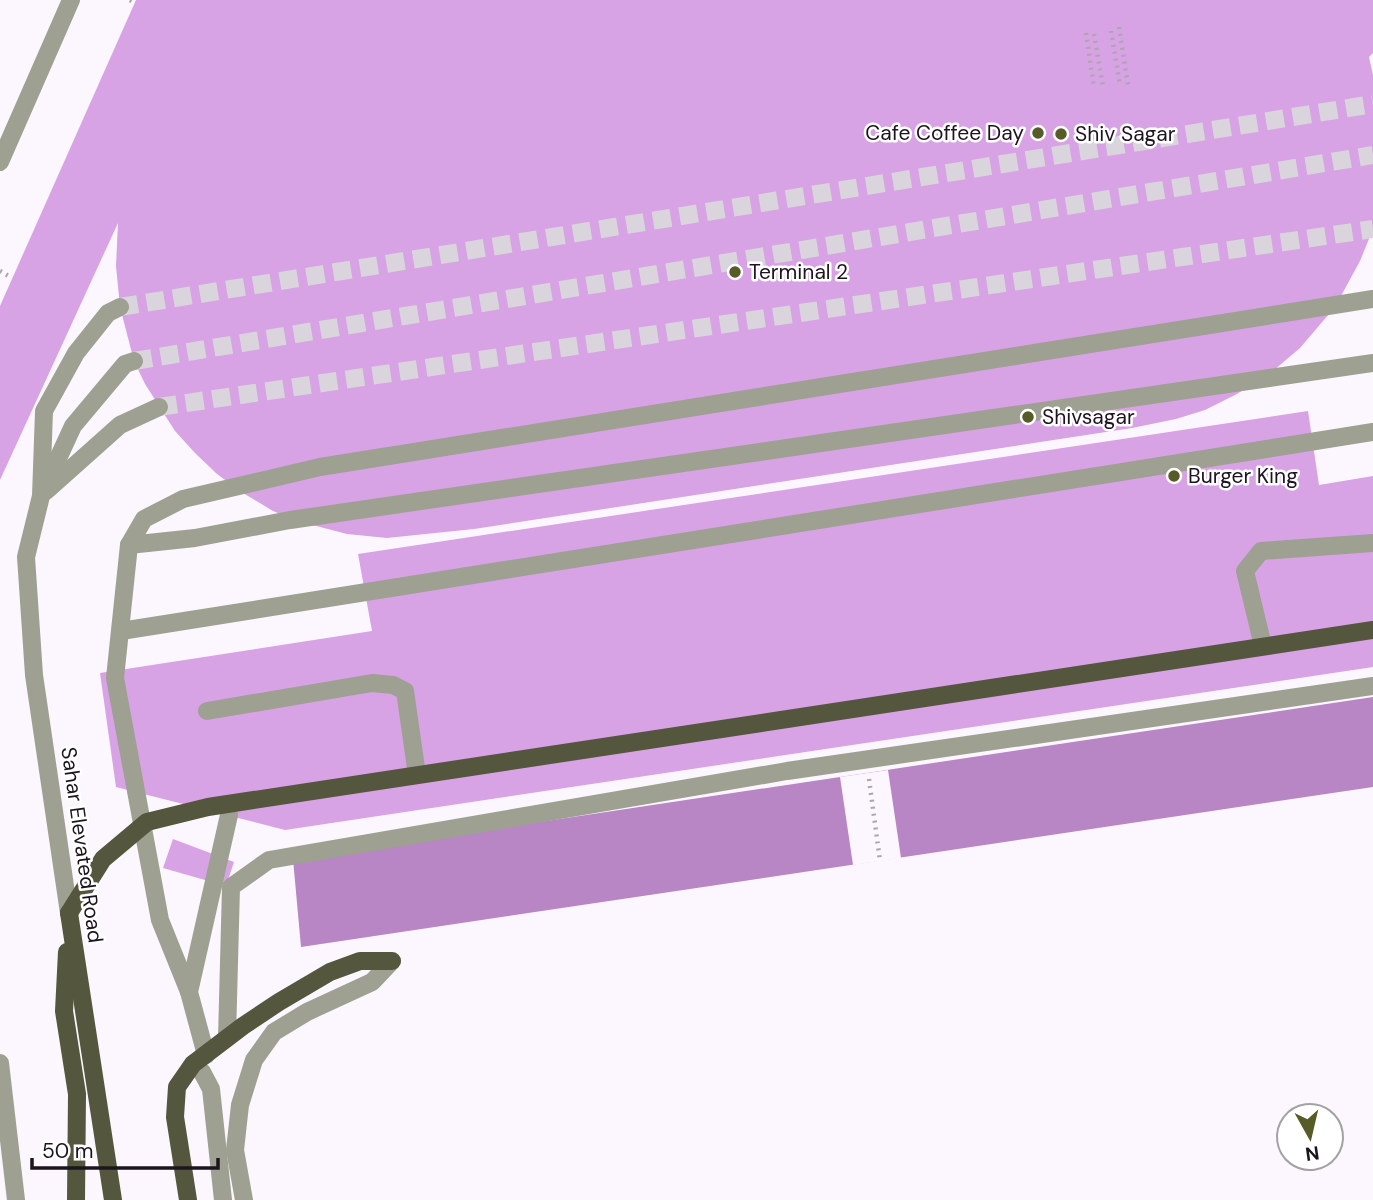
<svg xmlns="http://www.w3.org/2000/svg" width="1373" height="1200" font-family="'DM Sans',sans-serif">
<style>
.water{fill:#b885c5}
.pier{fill:#fcf7fe}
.building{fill:#d7a3e5}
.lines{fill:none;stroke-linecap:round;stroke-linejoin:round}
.minor-tunnel{stroke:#dad5dc;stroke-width:18;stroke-dasharray:18 9;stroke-linecap:butt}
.path{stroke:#aca6ae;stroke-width:4.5;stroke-dasharray:2 5;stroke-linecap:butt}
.minor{stroke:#9ea091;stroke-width:18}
.major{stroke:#54573d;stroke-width:18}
.major-bridge{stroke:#54573d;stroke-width:18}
.poi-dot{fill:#565b28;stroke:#fff;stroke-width:2.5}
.labels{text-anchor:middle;stroke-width:5;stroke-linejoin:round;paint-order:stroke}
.poi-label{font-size:21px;fill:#1c141e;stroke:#fff;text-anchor:start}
.street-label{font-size:21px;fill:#1c141e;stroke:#fff}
</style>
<rect width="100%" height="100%" fill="#fcf7fe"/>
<polygon class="water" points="1373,697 1373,787 301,947 293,859"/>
<polygon class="pier" points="888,770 901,858 853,865 840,777"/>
<g class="building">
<polygon points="136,0 1373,0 1373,53 1369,57 1373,75 1373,229 1360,261 1335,307 1300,348 1267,376 1235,395 1205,410 1176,419 1132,428 474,529 387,538 347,534 297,521 273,511 243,493 217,474 195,453 175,431 145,384 134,361 120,307 116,266 118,223 0,480 0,306"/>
<polygon points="1308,411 1319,485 1373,476 1373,667 285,830 116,787 100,673 372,631 358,554"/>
<polygon points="173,839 234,862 226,886 163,868"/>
</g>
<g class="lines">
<g class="minor-tunnel">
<polyline points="120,307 1373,104"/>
<polyline points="134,361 1373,155"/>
<polyline points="159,407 1373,229"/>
</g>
<g class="path">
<polyline points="130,0 135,3"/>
<polyline points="1119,27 1128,85"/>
<polyline points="1111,31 1120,85"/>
<polyline points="1086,33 1094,88"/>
<polyline points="1094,34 1103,87"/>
<polyline points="0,271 12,278"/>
<polyline points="869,779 880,861"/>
</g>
<g class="minor">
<polyline points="0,162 71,0"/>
<polyline points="44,489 73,426 125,364 134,361"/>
<polyline points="46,491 120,425 159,407"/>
<polyline points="129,545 195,538 290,520 1373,363"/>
<polyline points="121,631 1373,432"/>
<polyline points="1263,646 1245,571 1261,551 1373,543"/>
<polyline points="207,711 372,683 393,685 405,691 417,775"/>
<polyline points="69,913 34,675 26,557 41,496 44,411 76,353 108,313 120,307"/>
<polyline points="189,992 160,920 115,678 129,545 144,519 183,499 320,467 1373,299"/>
<polyline points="227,1038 231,887 269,860 787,771 1373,686"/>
<polyline points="206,1055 189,992 229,815"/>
<polyline points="0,1063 16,1200"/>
<polyline points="193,1064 202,1072 211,1089 223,1200"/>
<polyline points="244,1200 235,1150 240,1105 254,1060 274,1032 307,1012 372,982 392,961"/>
</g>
<g class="major">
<polyline points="69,913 113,1200"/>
<polyline points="67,952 64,1011 77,1094 76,1200"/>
<polyline points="188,1200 175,1117 177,1087 193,1064 243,1026 279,1002 330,972 360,961 392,961"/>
</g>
<polyline class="major-bridge" points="69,913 103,859 147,822 208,807 1373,630"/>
</g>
<g class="poi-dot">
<circle cx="1038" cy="133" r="7"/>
<circle cx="1061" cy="134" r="7"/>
<circle cx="735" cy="272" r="7"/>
<circle cx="1028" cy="417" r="7"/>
<circle cx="1174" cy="476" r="7"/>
</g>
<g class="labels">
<g class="poi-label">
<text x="1024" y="140" text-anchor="end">Cafe Coffee Day</text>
<text x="1075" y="141">Shiv Sagar</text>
<text x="749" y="279">Terminal 2</text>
<text x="1042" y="424">Shivsagar</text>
<text x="1188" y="483">Burger King</text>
</g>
<g class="street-label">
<text transform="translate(82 845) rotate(82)" y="7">Sahar Elevated Road</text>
</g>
</g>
<g transform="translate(1310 1137) rotate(172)"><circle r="33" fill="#ffffff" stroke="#a4a1a5" stroke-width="2"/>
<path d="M0-5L12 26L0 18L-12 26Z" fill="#565b28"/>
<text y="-10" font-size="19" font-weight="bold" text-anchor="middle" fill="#1c141e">N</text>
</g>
<path d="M32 1158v10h186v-10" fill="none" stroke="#1c141e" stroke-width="3.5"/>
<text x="42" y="1158" font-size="21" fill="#1c141e" stroke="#ffffff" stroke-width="5" paint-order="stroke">50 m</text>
</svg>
